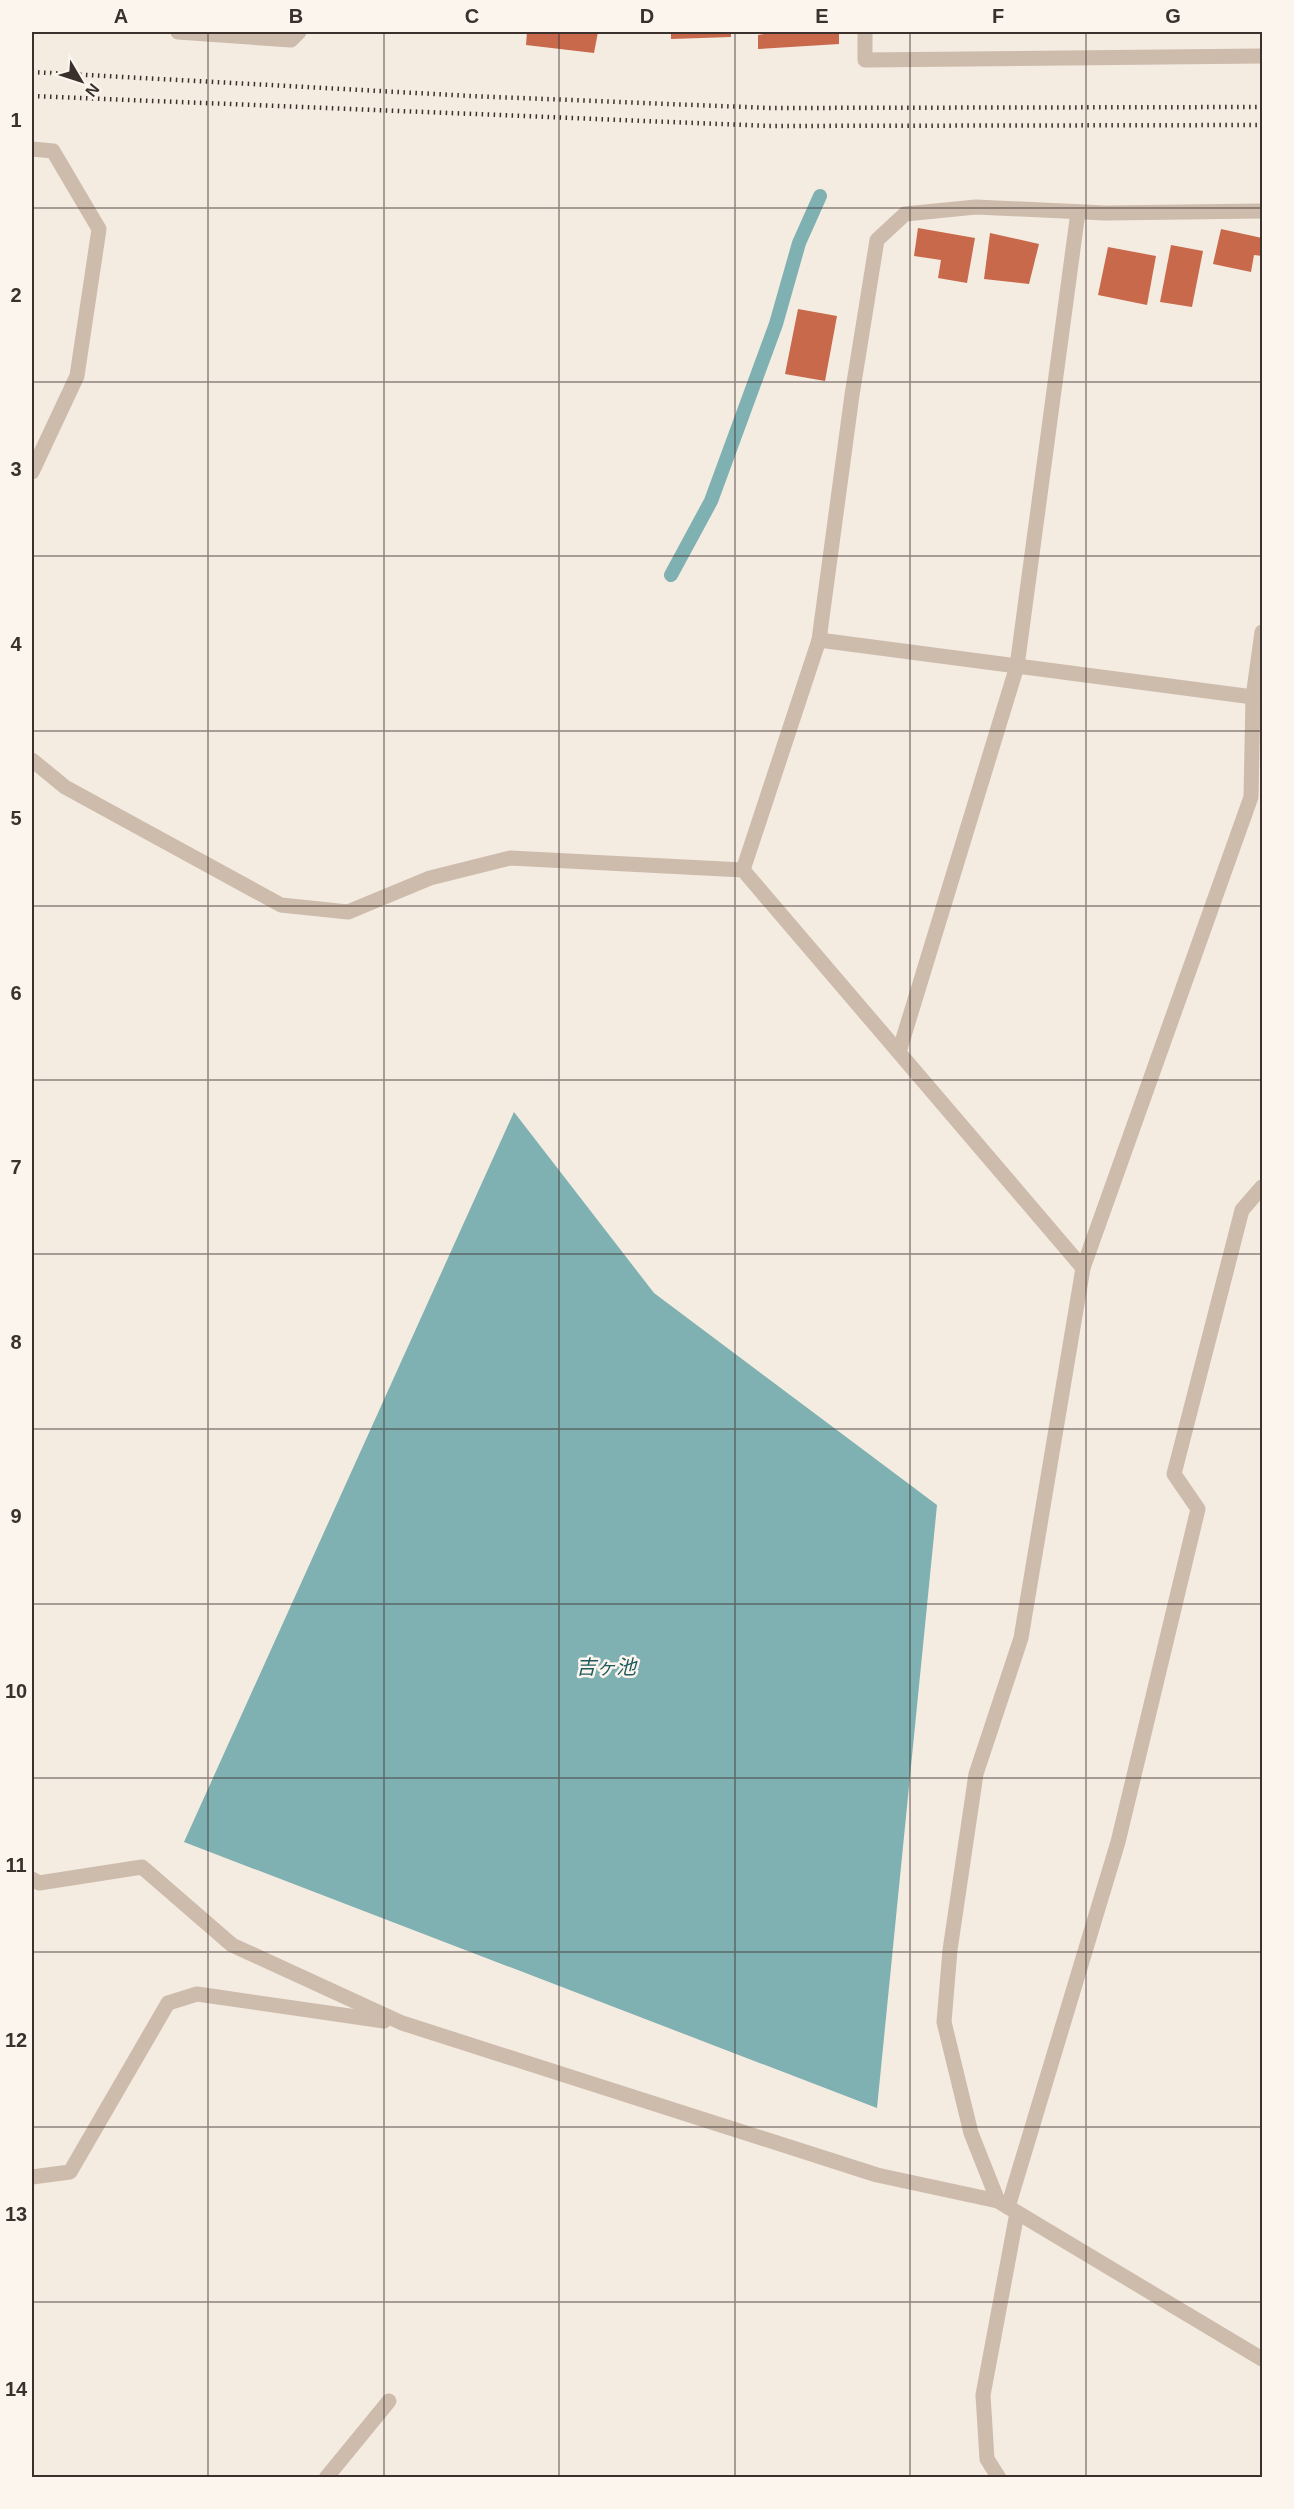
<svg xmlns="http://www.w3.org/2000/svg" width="1294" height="2509" font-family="Arial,'Noto Sans JP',sans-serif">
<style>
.water{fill:#7fb0b2}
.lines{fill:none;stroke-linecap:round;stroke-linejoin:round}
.stream{stroke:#7fb0b2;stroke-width:14}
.building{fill:#c8694b}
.minor{stroke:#cdbbac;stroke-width:15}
.rail{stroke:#3b302b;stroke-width:4.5;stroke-dasharray:1.5 4.5;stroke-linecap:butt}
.grid{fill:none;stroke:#3b302b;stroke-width:1.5;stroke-opacity:0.55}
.labels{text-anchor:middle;stroke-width:5;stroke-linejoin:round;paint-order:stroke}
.water-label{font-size:20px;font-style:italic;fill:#1f5a5e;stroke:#fbf5ee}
.neatline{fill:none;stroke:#3b302b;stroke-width:2}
.grid-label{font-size:20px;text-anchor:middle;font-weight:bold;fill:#3b302b}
</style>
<rect width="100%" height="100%" fill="#f4ebe1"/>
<polygon class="water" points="514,1112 654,1293 937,1505 877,2108 184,1842"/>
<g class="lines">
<polyline class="stream" points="671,575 711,501 776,324 799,243 820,196"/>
</g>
<g class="building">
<polygon points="527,32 598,32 594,53 526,45"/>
<polygon points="671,32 731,32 731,37 671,39"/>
<polygon points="764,32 839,32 839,44 758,49 758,35 764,34"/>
<polygon points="918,228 975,238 967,283 938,278 941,260 914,256"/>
<polygon points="1221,229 1262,238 1262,256 1254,255 1251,272 1213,264"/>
<polygon points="990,233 1039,244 1029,284 984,279"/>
<polygon points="1171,245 1203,251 1192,307 1160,302"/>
<polygon points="1108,247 1156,256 1147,305 1098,295"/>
<polygon points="798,309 837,316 825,381 785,374"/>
</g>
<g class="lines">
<g class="minor">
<polyline points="178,32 291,40 299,32"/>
<polyline points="865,32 865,60 1262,56"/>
<polyline points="32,149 53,151 99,229 77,376 32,472"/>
<polyline points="1262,632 1253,697 1251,797 1083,1268 1021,1638 976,1774 950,1950 944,2022 971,2133 998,2201 1262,2359"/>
<polyline points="819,640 1253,697"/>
<polyline points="32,760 65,787 281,905 348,912 430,878 510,858 743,870 1083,1268"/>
<polyline points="743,870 819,640 852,395 877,240 905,214 976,207 1105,213 1262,211"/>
<polyline points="899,1052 1017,666 1078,212"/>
<polyline points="32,1879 39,1883 142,1867 232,1945 402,2023 877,2175 998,2201"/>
<polyline points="32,2177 70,2172 168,2003 197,1994 384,2021"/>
<polyline points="1008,2207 1118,1842 1198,1509 1174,1474 1242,1210 1262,1187"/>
<polyline points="326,2478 389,2401"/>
<polyline points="999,2478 987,2459 983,2395 1017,2213"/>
</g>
<g class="rail">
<polyline points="32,72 471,96 769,108 1262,107"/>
<polyline points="32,96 769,126 1262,125"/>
</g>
</g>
<path class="grid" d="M208 32V2478M384 32V2478M559 32V2478M735 32V2478M910 32V2478M1086 32V2478M32 208H1262M32 382H1262M32 556H1262M32 731H1262M32 906H1262M32 1080H1262M32 1254H1262M32 1429H1262M32 1604H1262M32 1778H1262M32 1952H1262M32 2127H1262M32 2302H1262"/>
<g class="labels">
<g class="water-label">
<text x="606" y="1674">吉ヶ池</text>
</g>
</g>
<rect width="1294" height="2509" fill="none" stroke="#fbf5ee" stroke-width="66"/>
<g transform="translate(81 81) rotate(129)" stroke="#fbf5ee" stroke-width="4.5" paint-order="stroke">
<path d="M0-4.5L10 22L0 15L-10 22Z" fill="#3b302b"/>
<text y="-9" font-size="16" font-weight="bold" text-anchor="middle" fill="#3b302b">N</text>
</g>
<rect x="33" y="33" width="1228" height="2443" class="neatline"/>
<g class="grid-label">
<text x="121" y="23">A</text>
<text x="296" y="23">B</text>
<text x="472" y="23">C</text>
<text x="647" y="23">D</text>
<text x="822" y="23">E</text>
<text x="998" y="23">F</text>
<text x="1173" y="23">G</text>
<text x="16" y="127">1</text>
<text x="16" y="302">2</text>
<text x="16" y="476">3</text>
<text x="16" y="651">4</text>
<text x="16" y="825">5</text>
<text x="16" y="1000">6</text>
<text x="16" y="1174">7</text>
<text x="16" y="1349">8</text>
<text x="16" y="1523">9</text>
<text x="16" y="1698">10</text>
<text x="16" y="1872">11</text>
<text x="16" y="2047">12</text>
<text x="16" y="2221">13</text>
<text x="16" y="2396">14</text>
</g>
</svg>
